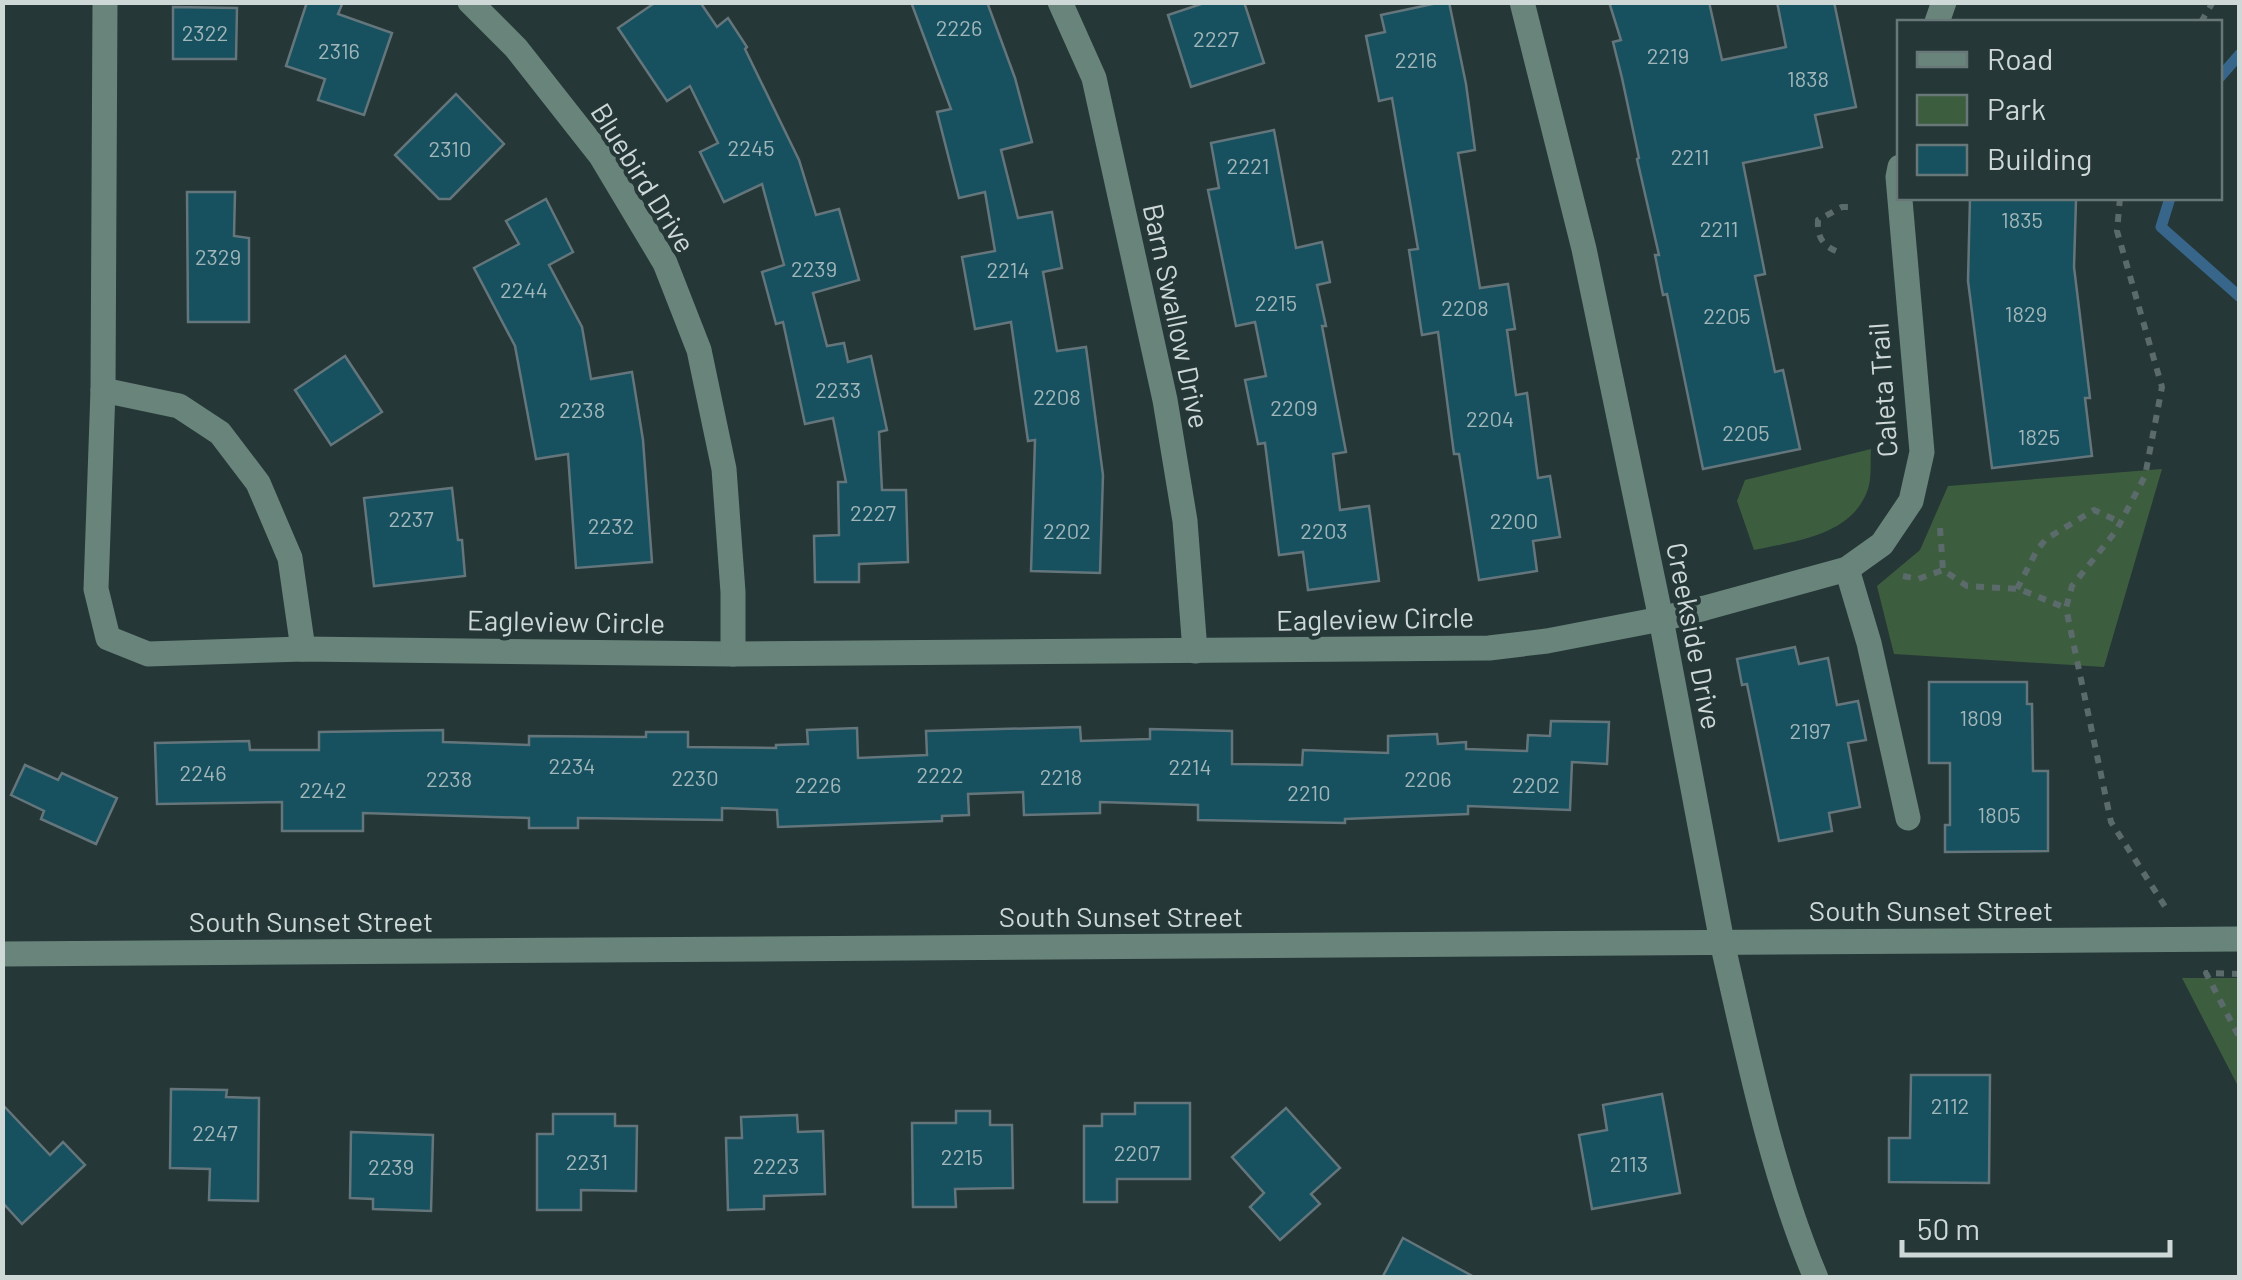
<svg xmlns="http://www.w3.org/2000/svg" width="2242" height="1280" font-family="Barlow,sans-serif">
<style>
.green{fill:#3d5d3f}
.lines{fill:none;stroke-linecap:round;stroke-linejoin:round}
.stream{stroke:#38668a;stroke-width:11}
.building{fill:#17505f;stroke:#64767b;stroke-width:2.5}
.path{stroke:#5b6b6b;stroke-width:6;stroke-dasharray:8 8;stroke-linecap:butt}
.minor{stroke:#69847a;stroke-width:25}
.labels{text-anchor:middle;stroke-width:8;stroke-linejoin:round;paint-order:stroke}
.number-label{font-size:22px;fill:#a0b6b9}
.street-label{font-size:28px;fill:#cdd8d7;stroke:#253737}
</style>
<rect width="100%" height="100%" fill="#253737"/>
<g class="green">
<path d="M1871 449C1870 461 1872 477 1868 489 1852 536 1795 541 1754 550L1737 501 1745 480Z"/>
<polygon points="2162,469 2104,667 1894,654 1877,586 1920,550 1948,486"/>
<polygon points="2182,978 2239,978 2239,1088"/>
</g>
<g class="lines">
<g class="stream">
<polyline points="2220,77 2240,54"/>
<polyline points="2170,198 2161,227 2240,297"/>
</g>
</g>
<g class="building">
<polygon points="307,2 343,2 338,14 392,33 364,115 318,100 325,79 286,66"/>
<polygon points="656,2 700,2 717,27 728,18 747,47 745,49 799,160 816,215 839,209 859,280 813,293 827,346 844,343 848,362 871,356 887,430 879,432 882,490 906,490 908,562 859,564 859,582 815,582 814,536 839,535 838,482 846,482 833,418 805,424 783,322 776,324 762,272 784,265 762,184 724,202 700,152 718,143 690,86 667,101 618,28"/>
<polygon points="911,2 987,2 1015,78 1032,142 1001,150 1018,218 1052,212 1062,268 1043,272 1057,351 1086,347 1103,475 1100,573 1031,571 1035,440 1028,441 1011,322 975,329 962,257 995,251 985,192 959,198 937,112 951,109"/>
<polygon points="1207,2 1244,2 1264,63 1191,87 1168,15"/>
<polygon points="1442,2 1449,2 1466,84 1475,150 1458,153 1480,288 1508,284 1515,329 1507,330 1516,395 1527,393 1538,478 1550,476 1560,537 1533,541 1537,571 1479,580 1459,454 1454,454 1438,332 1422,335 1409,250 1418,249 1392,98 1379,101 1366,36 1385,32 1381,15"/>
<polygon points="1609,2 1709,2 1722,60 1786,47 1777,2 1834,2 1856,107 1815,115 1822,147 1743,163 1765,274 1755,276 1775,372 1783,370 1800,449 1703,469 1667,294 1663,295 1655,255 1659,255 1637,159 1639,158 1622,78 1613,42 1621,40"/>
<polygon points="173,7 237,8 236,59 173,59"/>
<polygon points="456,94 504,144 450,199 439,199 395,155"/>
<polygon points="1274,130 1296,248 1322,242 1330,282 1317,285 1326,326 1322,326 1346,452 1333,454 1340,510 1369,506 1379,581 1308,590 1303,552 1279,555 1265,443 1258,444 1245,380 1266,376 1255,322 1236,326 1208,190 1219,188 1211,143"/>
<polygon points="187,192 235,192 234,236 249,238 249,322 188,322"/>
<polygon points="1970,198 2069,198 2069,199 2076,200 2074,267 2090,398 2085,398 2092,456 1992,468 1968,281"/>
<polygon points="546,199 573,252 549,265 582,327 591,379 632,372 643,440 652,562 576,568 568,454 536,459 515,346 474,268 519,244 506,221"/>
<polygon points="345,356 382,412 331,445 295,390"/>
<polygon points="452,488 458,540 462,540 465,576 374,586 364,498"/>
<polygon points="1795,647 1799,664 1828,658 1837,705 1858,701 1866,740 1848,743 1860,807 1829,813 1832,831 1779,841 1747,684 1742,685 1737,659"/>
<polygon points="1929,682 2027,682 2027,704 2032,704 2033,771 2048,771 2048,851 1945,852 1945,825 1950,825 1950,763 1929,763"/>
<polygon points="1551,721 1609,722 1607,764 1572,762 1570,810 1468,806 1468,814 1345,819 1345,823 1198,820 1198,805 1100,802 1100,813 1024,815 1023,792 968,794 969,815 942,816 942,821 778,827 777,810 722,808 722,820 578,818 578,828 529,828 529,818 363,813 363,831 282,831 282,802 157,804 155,743 249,741 250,750 319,750 319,732 443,730 443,742 529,745 529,736 646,737 646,732 688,732 688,747 776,748 776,745 808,744 807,730 857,728 858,758 927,755 926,731 1080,727 1081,741 1150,739 1150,729 1232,731 1232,764 1302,765 1303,750 1388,753 1388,736 1437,734 1438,744 1466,742 1466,749 1527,751 1528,735 1550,736"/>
<polygon points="25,765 58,780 62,773 117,798 96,844 41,819 44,811 11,795"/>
<polygon points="1911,1075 1990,1075 1989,1183 1889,1182 1889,1138 1910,1138"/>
<polygon points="171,1089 227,1090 226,1097 259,1098 258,1201 209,1200 210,1169 170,1168"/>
<polygon points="1662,1094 1680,1193 1592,1209 1579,1135 1607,1130 1603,1105"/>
<polygon points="1135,1103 1190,1103 1190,1179 1117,1179 1117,1202 1084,1202 1084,1126 1102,1126 1102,1114 1135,1114"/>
<polygon points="2,1104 50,1155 63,1142 85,1165 22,1224 2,1202"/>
<polygon points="1286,1108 1340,1168 1311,1194 1320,1204 1280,1240 1250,1207 1264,1193 1232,1157"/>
<polygon points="956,1111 990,1111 990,1125 1012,1125 1013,1188 955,1189 956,1207 913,1207 912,1123 956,1123"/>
<polygon points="553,1114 615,1114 615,1126 637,1126 636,1191 581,1190 581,1210 537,1210 537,1134 553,1134"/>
<polygon points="797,1115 798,1132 823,1131 825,1194 764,1196 764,1209 728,1210 726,1138 742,1138 741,1117"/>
<polygon points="351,1132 433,1135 431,1211 373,1209 373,1199 350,1198"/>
<polygon points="1403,1238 1476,1278 1382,1278"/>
</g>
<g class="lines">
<g class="path">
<polyline points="2201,22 2213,2"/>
<polyline points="2120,198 2117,231 2162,387 2145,476 2116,531 2072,586 2066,608 2111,822 2166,908"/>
<path d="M1836 251C1822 245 1817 236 1818 220L1842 207H1851"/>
<polyline points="1940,528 1943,570 1967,586 2019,589 2066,608"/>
<polyline points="1903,576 1918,579 1943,570"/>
<polyline points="2017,589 2037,550 2046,539 2094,510 2120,522"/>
<polyline points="2240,974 2206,973 2240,1039"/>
</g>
<g class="minor">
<polyline points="105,2 103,390 96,589 108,638 148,654 303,649 733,654 1489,648 1547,641 1661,619 1705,608 1847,569 1882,544 1911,501 1922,452 1898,177 1900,167"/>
<polyline points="470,2 516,48 601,156 665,263 699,350 724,469 733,592 733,654"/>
<polyline points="1060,2 1094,78 1165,400 1185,521 1195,651"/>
<path d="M1522 2 1584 249 1661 619 1722 942C1748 1055 1771 1171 1816 1278"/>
<polyline points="1937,22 1944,2"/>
<polyline points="103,390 179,406 220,433 258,483 290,558 303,649"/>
<polyline points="1847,569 1869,643 1908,818"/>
<polyline points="2,954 2240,939"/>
</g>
</g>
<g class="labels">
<g class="number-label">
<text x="959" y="36">2226</text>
<text x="205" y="41">2322</text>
<text x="1216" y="47">2227</text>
<text x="339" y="59">2316</text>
<text x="1668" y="64">2219</text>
<text x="1416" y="68">2216</text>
<text x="1808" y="87">1838</text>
<text x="751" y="156">2245</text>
<text x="450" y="157">2310</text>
<text x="1690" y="165">2211</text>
<text x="1248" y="174">2221</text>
<text x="2022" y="228">1835</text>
<text x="1719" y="237">2211</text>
<text x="218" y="265">2329</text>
<text x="814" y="277">2239</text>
<text x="1008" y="278">2214</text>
<text x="524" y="298">2244</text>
<text x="1276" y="311">2215</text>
<text x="1465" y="316">2208</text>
<text x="2026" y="322">1829</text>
<text x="1727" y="324">2205</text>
<text x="838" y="398">2233</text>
<text x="1057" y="405">2208</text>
<text x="1294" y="416">2209</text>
<text x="582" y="418">2238</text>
<text x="1490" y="427">2204</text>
<text x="1746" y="441">2205</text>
<text x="2039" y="445">1825</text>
<text x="873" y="521">2227</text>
<text x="411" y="527">2237</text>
<text x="1514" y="529">2200</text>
<text x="611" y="534">2232</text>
<text x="1067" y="539">2202</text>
<text x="1324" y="539">2203</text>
<text x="1981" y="726">1809</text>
<text x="1810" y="739">2197</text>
<text x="572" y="774">2234</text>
<text x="1190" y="775">2214</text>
<text x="203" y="781">2246</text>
<text x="940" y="783">2222</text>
<text x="1061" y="785">2218</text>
<text x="695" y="786">2230</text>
<text x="449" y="787">2238</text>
<text x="1428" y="787">2206</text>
<text x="818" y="793">2226</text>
<text x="1536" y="793">2202</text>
<text x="323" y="798">2242</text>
<text x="1309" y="801">2210</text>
<text x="1999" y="823">1805</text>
<text x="1950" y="1114">2112</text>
<text x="215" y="1141">2247</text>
<text x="1137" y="1161">2207</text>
<text x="962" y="1165">2215</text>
<text x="587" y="1170">2231</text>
<text x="1629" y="1172">2113</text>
<text x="776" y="1174">2223</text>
<text x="391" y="1175">2239</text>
</g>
<g class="street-label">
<text transform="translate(643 178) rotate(58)" y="10">Bluebird Drive</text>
<text transform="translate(1176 316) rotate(78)" y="10">Barn Swallow Drive</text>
<text transform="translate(1883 390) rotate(-94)" y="10">Caleta Trail</text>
<text transform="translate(1375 619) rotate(-1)" y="10">Eagleview Circle</text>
<text transform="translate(566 622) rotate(1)" y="10">Eagleview Circle</text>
<text transform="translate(1694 636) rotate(79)" y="10">Creekside Drive</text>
<text x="1931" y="921">South Sunset Street</text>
<text x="1121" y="927">South Sunset Street</text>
<text x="311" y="932">South Sunset Street</text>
</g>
</g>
<rect width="2242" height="1280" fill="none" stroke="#cdd8d7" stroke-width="10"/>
<rect x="1897" y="20" width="325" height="180" fill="#253737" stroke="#687777" stroke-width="2.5"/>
<rect x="1917" y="52" width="50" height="15" fill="#69847a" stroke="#687777" stroke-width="2.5"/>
<text x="1987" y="70" font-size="30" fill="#cdd8d7">Road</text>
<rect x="1917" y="95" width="50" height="30" fill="#3d5d3f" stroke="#687777" stroke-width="2.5"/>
<text x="1987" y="120" font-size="30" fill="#cdd8d7">Park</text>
<rect x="1917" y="145" width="50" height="30" fill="#17505f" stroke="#687777" stroke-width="2.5"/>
<text x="1987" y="170" font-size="30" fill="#cdd8d7">Building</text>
<path d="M1902 1240v15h268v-15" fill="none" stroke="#cdd8d7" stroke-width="5"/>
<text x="1917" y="1240" font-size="30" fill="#cdd8d7" stroke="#253737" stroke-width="8" paint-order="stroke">50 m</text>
</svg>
